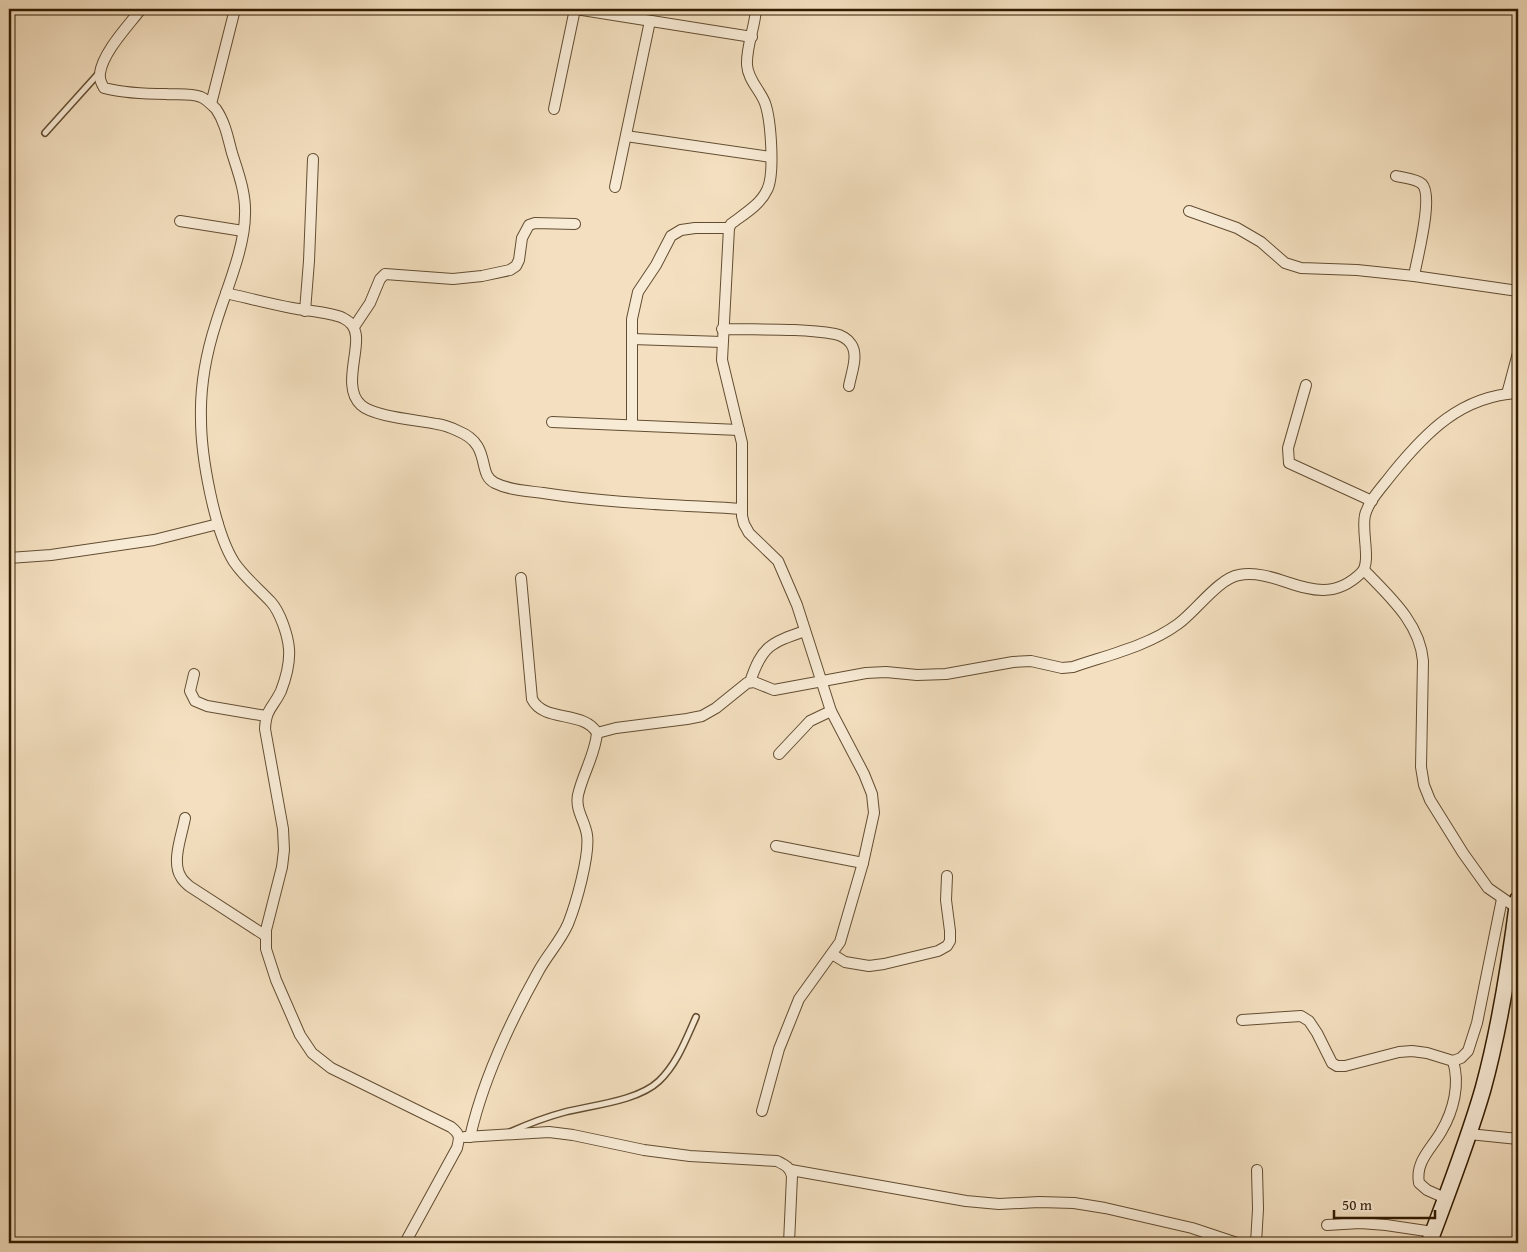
<svg xmlns="http://www.w3.org/2000/svg" width="1527" height="1252" font-family="'Gentium Book Plus',serif">
<style>
.lines{fill:none;stroke-linecap:round;stroke-linejoin:round}
.lane-casing{stroke:#634d31;stroke-width:8}
.street-casing{stroke:#634d31;stroke-width:12}
.secondary-casing{stroke:#331c01;stroke-width:18}
.lane{stroke:#f8ebd6;stroke-width:5}
.street{stroke:#f8ebd6;stroke-width:10}
.secondary{stroke:#f8ebd6;stroke-width:15}
</style>
<rect width="100%" height="100%" fill="#f4e0c0"/>
<filter id="stains"><feTurbulence type="fractalNoise" baseFrequency=".004" numOctaves="4"/><feColorMatrix values="0 0 0 0 .2 0 0 0 0 .09 0 0 0 0 .02 0 0 0 .5 -.17"/></filter>
<radialGradient id="worn" r=".72"><stop offset=".6" stop-color="#630" stop-opacity="0"/><stop offset="1" stop-color="#630" stop-opacity=".3"/></radialGradient>
<g class="lines">
<defs>
<g id="lane">
<polyline points="45,133 99,73"/>
<path d="M510 1132C528 1124 546 1117 565 1112 593 1105 638 1101 659 1081 677 1064 686 1039 696 1017"/>
</g>
<g id="street">
<path d="M141 9C128 26 103 52 100 73 99 79 101 83 104 88 124 93 145 94 166 94 177 95 190 93 201 97 206 99 212 105 216 109 225 122 228 138 232 153 238 172 246 193 245 214 245 248 226 290 216 323 206 354 200 386 201 419 201 456 214 530 234 562 244 577 259 589 271 602 280 612 288 635 289 649 290 662 286 678 281 691 273 708 266 708 265 729L283 829 284 850 282 867 266 930V949L276 980 300 1035 312 1053 331 1068 451 1127C460 1134 460 1137 457 1148L405 1243"/>
<polyline points="576,9 752,37"/>
<path d="M756 9C755 27 746 47 747 65 748 80 760 90 765 103 771 120 775 175 767 190 760 205 744 214 731 224L729 228 722 360 742 443V516L744 524 749 533 778 561 797 605 831 711 864 774 872 794 874 813 863 863 840 942 799 999 779 1049 762 1111"/>
<polyline points="211,104 235,9"/>
<polyline points="554,109 575,9"/>
<polyline points="626,136 771,157"/>
<path d="M1396 176C1404 178 1417 179 1422 184 1434 196 1417 258 1414 276"/>
<polyline points="615,187 650,21"/>
<polyline points="1189,211 1237,228 1261,242 1285,263 1301,268 1357,270 1414,276 1518,291"/>
<polyline points="180,221 243,231"/>
<path d="M226 293C248 298 270 304 292 308 307 311 330 312 343 318 351 322 355 327 356 336 358 355 343 389 361 405 374 417 419 420 437 424 444 425 452 428 458 431 493 445 476 474 495 483 509 490 527 491 543 493 607 503 677 505 742 509"/>
<polyline points="305,311 309,261 313,159"/>
<polyline points="354,327 370,303 380,279 385,274 453,279 482,276 510,270 516,266 519,260 522,238 529,225 535,223 575,224"/>
<path d="M722 329C759 330 799 328 835 334 841 335 848 339 851 344 859 355 851 374 849 386"/>
<polyline points="632,339 722,342"/>
<polyline points="1306,385 1288,448 1289,463 1372,501"/>
<polyline points="1507,394 1518,353"/>
<polyline points="552,422 739,430"/>
<polyline points="632,425 632,319 638,292 656,265 671,236 681,230 695,228 729,228"/>
<polyline points="9,558 51,555 154,540 218,524"/>
<path d="M1364 570C1389 596 1420 623 1423 661L1421 767 1424 785 1430 800 1463 853 1488 888 1517 908"/>
<polyline points="194,674 190,691 195,701 207,706 266,716"/>
<path d="M750 682C762 646 770 643 805 631"/>
<path d="M597 733 616 728 687 719 702 716 716 708 747 683 754 682 774 690 866 673 886 672 917 675 946 674 1013 662 1031 661 1062 668 1073 667C1108 655 1148 646 1178 624 1195 612 1219 578 1239 575 1282 567 1319 614 1361 573 1372 563 1361 532 1365 515 1369 500 1383 486 1392 474 1426 432 1461 396 1518 393"/>
<polyline points="779,754 810,721 831,711"/>
<path d="M185 818C182 835 171 862 181 877 183 881 187 884 189 886L266 936"/>
<polyline points="776,846 863,863"/>
<polyline points="832,954 845,962 869,966 884,964 938,951 947,946 950,941 950,931 946,900 947,876"/>
<polyline points="1242,1020 1301,1016 1309,1021 1317,1033 1332,1063 1337,1066 1345,1066 1399,1052 1412,1051 1427,1053 1453,1061 1461,1058 1468,1051 1477,1023 1502,899"/>
<polyline points="1469,1134 1518,1139"/>
<path d="M465 1137 549 1132 573 1135 644 1150 690 1156 777 1161C785 1165 790 1167 792 1176L789 1243"/>
<path d="M470 1137C483 1079 509 1024 538 972 547 955 560 942 568 924 576 904 590 855 587 835 585 821 575 810 578 795 583 773 595 755 597 733 584 710 544 723 532 699L521 578"/>
<polyline points="791,1170 966,1201 999,1204 1039,1202 1074,1203 1105,1208 1192,1228 1237,1243"/>
<path d="M1445 1198 1427 1190 1419 1183C1415 1162 1431 1149 1441 1132 1454 1110 1460 1084 1453 1061"/>
<polyline points="1327,1225 1360,1223 1386,1225 1433,1232"/>
<polyline points="1256,1243 1258,1209 1257,1170"/>
</g>
<path id="secondary" d="M1429 1243C1448 1192 1468 1141 1483 1089 1500 1027 1510 962 1518 899"/>
</defs>
<use href="#lane" class="lane-casing"/>
<use href="#street" class="street-casing"/>
<use href="#secondary" class="secondary-casing"/>
<use href="#lane" class="lane"/>
<use href="#street" class="street"/>
<use href="#secondary" class="secondary"/>
</g>
<rect width="1527" height="1252" fill="none" stroke="#f4e0c0" stroke-width="30"/>
<rect x="10" y="10" width="1507" height="1232" fill="none" stroke="#331c01" stroke-width="2.5"/>
<rect x="15" y="15" width="1497" height="1222" fill="none" stroke="#331c01"/>
<path d="M1334 1210v8h101v-8" fill="none" stroke="#331c01" stroke-width="2.5"/>
<text x="1342" y="1210" font-size="15" fill="#331c01" stroke="#f8ebd6" stroke-width="4" paint-order="stroke">50 m</text>
<rect width="100%" height="100%" filter="url(#stains)"/>
<rect width="100%" height="100%" fill="url(#worn)"/>
</svg>
